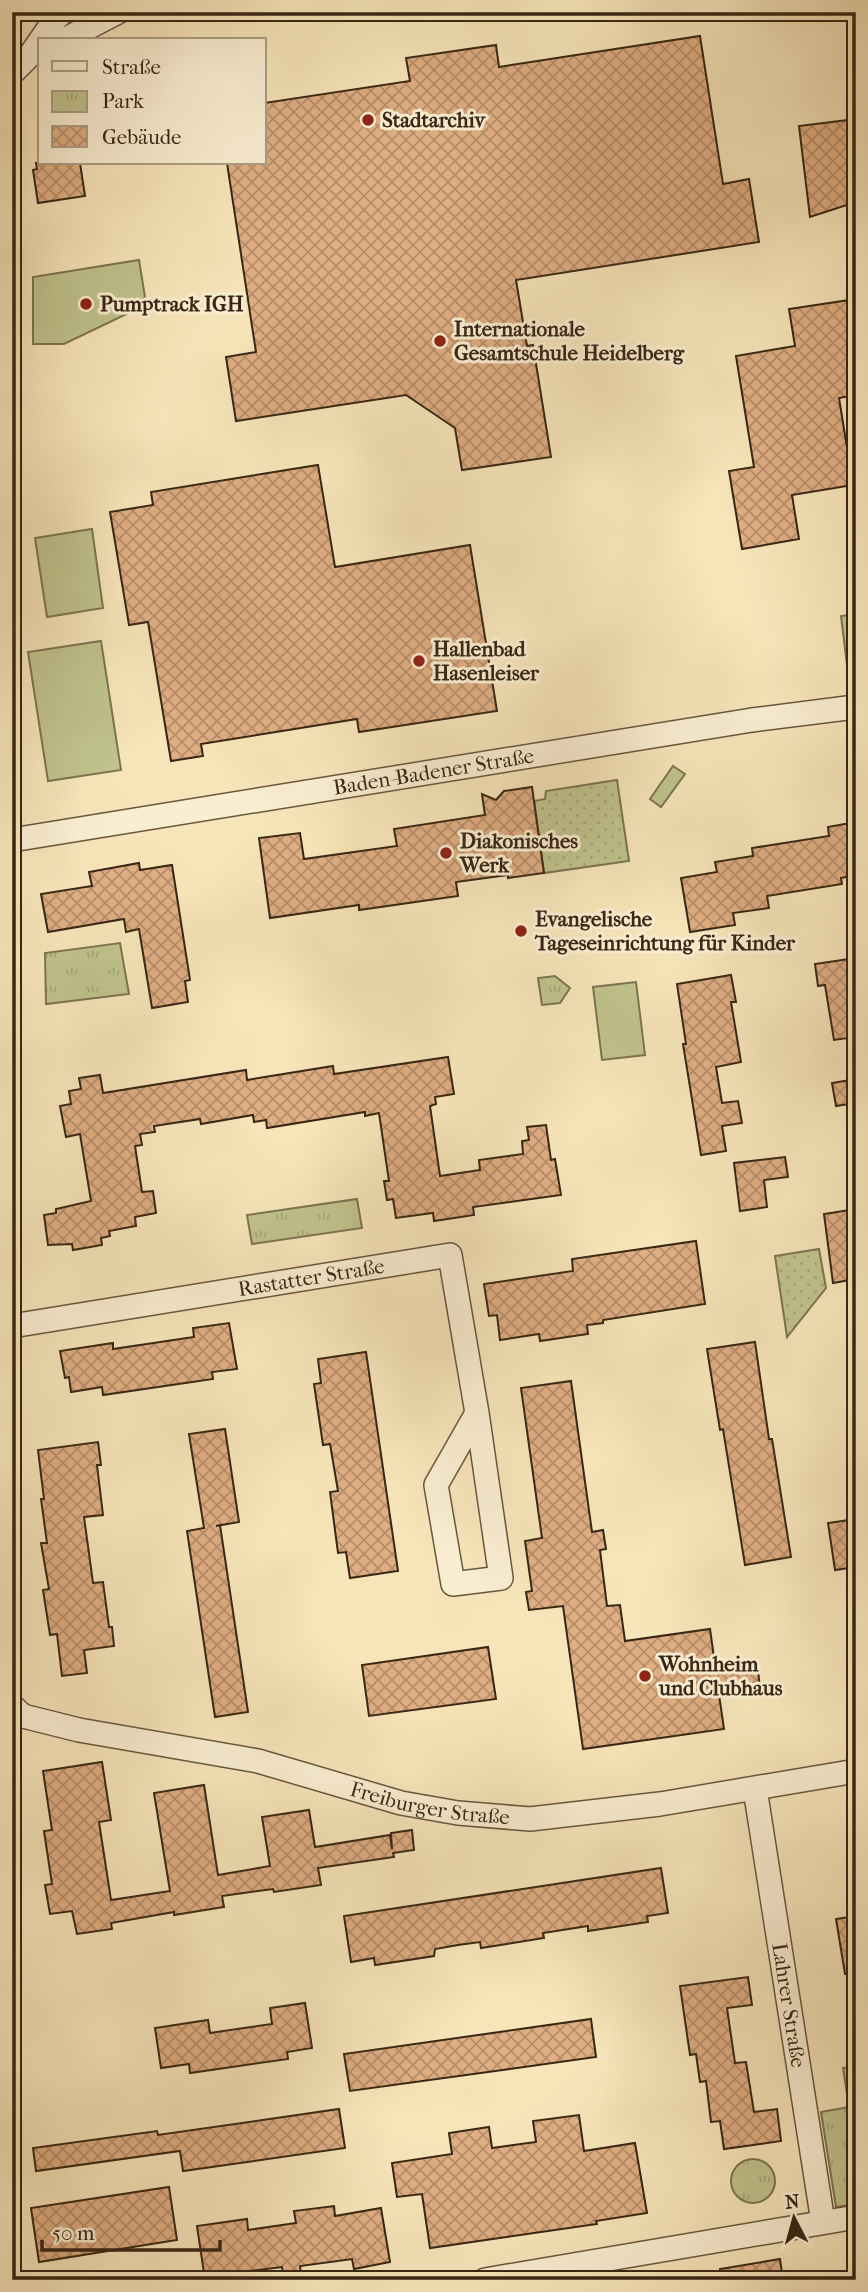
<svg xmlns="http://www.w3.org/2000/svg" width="868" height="2292" font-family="'IM FELL French Canon',serif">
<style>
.grass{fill:url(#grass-dots);stroke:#7c7451;stroke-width:2}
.park{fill:url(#park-tufts);stroke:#7c7451;stroke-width:2}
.pitch{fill:#c0c38d;stroke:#7c7451;stroke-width:2}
.building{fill:url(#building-cross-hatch);stroke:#382615;stroke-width:2}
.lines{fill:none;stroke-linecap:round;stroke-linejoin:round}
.minor-casing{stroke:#68563e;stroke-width:26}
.minor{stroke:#faeed2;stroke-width:23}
.poi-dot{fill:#8f2418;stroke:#faeed2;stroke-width:2.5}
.labels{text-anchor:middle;stroke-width:6;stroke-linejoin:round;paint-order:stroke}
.poi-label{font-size:21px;font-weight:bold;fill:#382615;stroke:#faeed2;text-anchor:start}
.street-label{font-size:21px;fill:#382615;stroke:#faeed2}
</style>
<defs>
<pattern id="grass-dots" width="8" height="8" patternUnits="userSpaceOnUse" patternTransform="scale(1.75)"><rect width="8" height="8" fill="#c0c38d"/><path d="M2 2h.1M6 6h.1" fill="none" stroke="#a6a779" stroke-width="1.8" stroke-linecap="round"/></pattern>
<pattern id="park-tufts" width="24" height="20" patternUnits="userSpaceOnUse" patternTransform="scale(1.75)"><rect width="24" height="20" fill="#c0c38d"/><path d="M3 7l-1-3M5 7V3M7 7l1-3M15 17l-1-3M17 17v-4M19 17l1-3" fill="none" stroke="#a6a779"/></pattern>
<pattern id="building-cross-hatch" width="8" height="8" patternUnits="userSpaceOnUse" patternTransform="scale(1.75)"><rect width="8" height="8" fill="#dfae82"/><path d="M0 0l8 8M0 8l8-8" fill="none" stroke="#b68d69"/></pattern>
</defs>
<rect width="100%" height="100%" fill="#f7e5ba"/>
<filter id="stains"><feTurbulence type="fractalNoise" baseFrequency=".00286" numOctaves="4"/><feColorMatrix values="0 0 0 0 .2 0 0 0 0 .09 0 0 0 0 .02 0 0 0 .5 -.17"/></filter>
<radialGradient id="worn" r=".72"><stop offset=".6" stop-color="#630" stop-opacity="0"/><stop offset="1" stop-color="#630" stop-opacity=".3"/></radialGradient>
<g class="grass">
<polygon points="617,780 629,861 544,873 534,801 545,799 546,791"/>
<polygon points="819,1249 826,1288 787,1337 775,1256"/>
</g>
<g class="park">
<polygon points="856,614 856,664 847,665 841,616"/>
<polygon points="120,943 129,994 46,1004 45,953"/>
<polygon points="555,976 570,988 560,1003 542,1005 538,978"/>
<polygon points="357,1199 362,1228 252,1244 247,1215"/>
<polygon points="856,2067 856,2204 836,2207 821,2112 849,2107 843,2068"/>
<circle cx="753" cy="2181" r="22"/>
</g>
<g class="pitch">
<polygon points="139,260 145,297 133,311 64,344 33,344 33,277"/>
<polygon points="92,529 103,608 47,617 35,538"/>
<polygon points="101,641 121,770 48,781 28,652"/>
<polygon points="673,766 685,774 661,807 650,799"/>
<polygon points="636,982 645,1055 602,1060 593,987"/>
</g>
<g class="building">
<polygon points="700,36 723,184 749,179 759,242 516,280 527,346 533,345 551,457 462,470 455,428 406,395 236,421 226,357 256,352 227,163 264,163 264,103 410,81 406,58 496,45 499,67"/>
<polygon points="856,119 856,202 810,217 799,126"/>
<polygon points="36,163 80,163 85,196 38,203 33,170 37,169"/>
<polygon points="856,299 856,395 839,398 853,485 792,495 799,539 742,549 729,471 754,467 736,356 795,346 789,309"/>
<polygon points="318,465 335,567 470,545 497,711 359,732 357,719 201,744 203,756 171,761 148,622 129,625 110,512 153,505 151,492"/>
<polygon points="532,787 544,873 508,878 508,875 456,882 458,896 359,910 359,905 270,918 259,838 300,833 304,859 397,846 394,829 485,815 482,794 496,800 504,791"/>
<polygon points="856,822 856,875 841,878 842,884 767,896 769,908 733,913 735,925 690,932 681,878 717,872 715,862 753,856 752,848 829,836 828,827"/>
<polygon points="139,863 140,870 172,865 190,980 185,981 188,1002 152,1008 139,929 126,932 124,919 48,932 41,894 92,886 89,872"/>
<polygon points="856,958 856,1037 834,1040 825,985 818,986 815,964"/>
<polygon points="731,975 736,1002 731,1002 741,1062 716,1067 722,1103 738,1101 742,1123 722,1126 726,1151 701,1155 683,1044 686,1044 677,984"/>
<polygon points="448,1057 454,1094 435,1097 436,1104 430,1106 440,1176 480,1170 479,1160 523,1154 522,1141 529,1140 527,1127 546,1125 551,1160 555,1159 561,1195 473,1207 474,1215 434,1221 433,1213 396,1218 393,1199 387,1200 384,1181 389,1181 379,1113 365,1116 365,1112 267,1128 266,1120 254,1122 253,1115 201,1124 200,1119 154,1126 155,1132 140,1134 142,1145 135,1146 142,1192 153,1191 156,1213 135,1217 136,1226 109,1231 110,1236 101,1238 102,1245 73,1250 72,1244 48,1245 44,1215 56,1213 56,1209 91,1201 80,1134 66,1137 60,1106 71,1104 69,1091 81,1089 79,1078 100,1075 103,1093 246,1070 247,1080 333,1066 334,1074"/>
<polygon points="856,1079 856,1103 836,1106 832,1083"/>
<polygon points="785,1157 788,1177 764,1180 767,1207 740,1211 734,1163"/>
<polygon points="856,1209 856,1279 833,1283 824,1214"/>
<polygon points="696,1241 705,1304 603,1320 603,1323 587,1325 588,1334 540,1341 539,1334 500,1340 497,1315 489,1316 484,1284 573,1271 572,1259"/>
<polygon points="229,1323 237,1369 212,1372 213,1379 103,1395 102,1387 71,1392 69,1377 65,1378 60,1351 113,1343 113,1349 194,1337 193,1328"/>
<polygon points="755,1342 769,1439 772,1439 791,1557 745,1565 723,1429 720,1430 707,1349"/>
<polygon points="366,1352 398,1571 350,1578 346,1552 338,1553 330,1492 338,1491 330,1444 323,1445 314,1384 321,1383 318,1359"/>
<polygon points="571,1381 592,1532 603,1530 606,1549 600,1550 607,1606 620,1605 625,1641 710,1629 716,1672 758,1668 760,1691 719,1695 724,1729 583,1749 563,1606 529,1610 526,1592 532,1591 525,1541 542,1538 521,1388"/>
<polygon points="225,1429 239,1522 216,1526 220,1525 248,1712 215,1717 187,1531 204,1528 189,1434"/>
<polygon points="98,1442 101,1465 97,1465 103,1515 84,1517 93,1583 103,1582 109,1627 112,1627 114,1646 84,1650 87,1673 62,1676 57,1634 50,1635 43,1590 49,1589 41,1543 47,1543 41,1499 44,1499 38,1450"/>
<polygon points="856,1519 856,1567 835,1570 828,1523"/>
<polygon points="488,1647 496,1699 369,1716 362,1665"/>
<polygon points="102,1762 111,1820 99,1822 111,1900 170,1891 154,1793 204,1785 218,1875 270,1866 262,1817 309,1810 315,1847 390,1835 392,1849 391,1833 412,1830 414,1850 393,1853 394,1857 318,1868 321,1885 274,1892 273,1889 222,1896 224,1907 174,1915 174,1912 111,1923 112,1929 77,1934 72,1911 50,1914 45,1885 52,1884 44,1831 52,1830 43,1771"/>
<polygon points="661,1868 668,1913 647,1916 648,1922 588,1931 588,1926 543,1933 544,1938 481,1948 480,1942 458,1945 435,1949 434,1956 375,1965 374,1958 351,1962 344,1916"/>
<polygon points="856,1916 856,1973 845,1974 836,1919"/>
<polygon points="748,1977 752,2005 727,2008 735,2063 746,2062 754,2112 777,2109 781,2141 724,2149 720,2121 711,2122 706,2081 700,2082 696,2054 690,2055 680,1986"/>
<polygon points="305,2003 312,2048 287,2052 288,2059 190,2073 189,2064 161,2068 155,2028 208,2020 210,2033 272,2024 270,2008"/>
<polygon points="591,2019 596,2057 350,2091 344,2054"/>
<polygon points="339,2109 345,2148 183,2171 180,2151 36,2171 33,2148 157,2131 158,2135"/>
<polygon points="579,2115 584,2151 635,2143 647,2213 596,2221 597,2224 430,2248 422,2194 397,2197 392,2163 452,2154 449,2133 489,2127 492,2148 536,2142 533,2121"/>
<polygon points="169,2187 177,2240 39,2262 31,2208"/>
<polygon points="334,2206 335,2216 381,2208 390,2262 354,2269 352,2259 300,2266 302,2280 284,2280 282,2267 242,2272 243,2277 205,2280 197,2226 247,2219 248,2230 296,2223 294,2211"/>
<polygon points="780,2259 783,2280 721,2280 720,2269"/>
</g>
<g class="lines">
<defs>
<g id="minor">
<polyline points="64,40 118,12"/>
<polyline points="12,73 31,54 56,18 63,12"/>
<path id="s1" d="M12 840 752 720 855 707"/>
<path id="s2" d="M12 1326 450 1255 477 1413 501 1578 453 1584 436 1485 477 1413"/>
<path id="s3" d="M12 1706 23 1716 79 1730 258 1761 401 1803 458 1813 530 1819 660 1804 856 1771"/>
<path id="s4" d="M755 1789 823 2222"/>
<polyline points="485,2280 856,2217"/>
</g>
</defs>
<use href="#minor" class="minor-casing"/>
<use href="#minor" class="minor"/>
</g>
<g class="poi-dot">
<circle cx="368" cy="120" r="7"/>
<circle cx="86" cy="304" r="7"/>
<circle cx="440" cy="341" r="7"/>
<circle cx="419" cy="661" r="7"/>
<circle cx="446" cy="853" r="7"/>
<circle cx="521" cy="931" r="7"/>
<circle cx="645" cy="1676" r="7"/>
</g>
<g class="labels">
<g class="poi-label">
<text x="382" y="127">Stadtarchiv</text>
<text x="100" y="311">Pumptrack IGH</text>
<text x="454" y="336">Internationale<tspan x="454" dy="24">Gesamtschule Heidelberg</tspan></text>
<text x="433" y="656">Hallenbad<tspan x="433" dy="24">Hasenleiser</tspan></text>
<text x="460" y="848">Diakonisches<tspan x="460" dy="24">Werk</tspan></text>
<text x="535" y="926">Evangelische<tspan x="535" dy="24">Tageseinrichtung für Kinder</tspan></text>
<text x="659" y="1671">Wohnheim<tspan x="659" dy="24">und Clubhaus</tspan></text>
</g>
<g class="street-label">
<text dy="7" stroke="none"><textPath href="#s1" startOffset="427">Baden-Badener Straße</textPath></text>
<text dy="7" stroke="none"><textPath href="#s2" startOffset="303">Rastatter Straße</textPath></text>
<text dy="7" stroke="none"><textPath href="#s3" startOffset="432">Freiburger Straße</textPath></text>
<text dy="7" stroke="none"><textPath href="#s4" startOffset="219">Lahrer Straße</textPath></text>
</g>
</g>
<rect width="868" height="2292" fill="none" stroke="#f7e5ba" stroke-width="42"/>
<rect x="14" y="14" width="840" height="2264" fill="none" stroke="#382615" stroke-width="3.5"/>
<rect x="21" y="21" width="826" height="2250" fill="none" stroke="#382615" stroke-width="2"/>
<rect x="38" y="38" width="228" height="126" fill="#faeed2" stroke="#ac9e86" stroke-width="2"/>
<rect x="52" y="61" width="35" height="10" fill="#faeed2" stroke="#ac9e86" stroke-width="2"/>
<text x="102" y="74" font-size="21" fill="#382615">Straße</text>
<rect x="52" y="91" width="35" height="21" fill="url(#park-tufts)" stroke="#ac9e86" stroke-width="2"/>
<text x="102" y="108" font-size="21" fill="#382615">Park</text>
<rect x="52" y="126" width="35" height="21" fill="url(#building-cross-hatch)" stroke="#ac9e86" stroke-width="2"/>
<text x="102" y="144" font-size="21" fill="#382615">Gebäude</text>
<g transform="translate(794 2218) rotate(354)" stroke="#faeed2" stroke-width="5" paint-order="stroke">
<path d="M0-5L12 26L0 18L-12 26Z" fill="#382615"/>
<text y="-10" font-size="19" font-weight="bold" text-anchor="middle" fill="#382615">N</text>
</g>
<path d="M42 2240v10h178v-10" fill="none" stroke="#382615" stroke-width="3.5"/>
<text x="52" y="2240" font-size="21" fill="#382615" stroke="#faeed2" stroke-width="5" paint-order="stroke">50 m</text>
<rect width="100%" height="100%" filter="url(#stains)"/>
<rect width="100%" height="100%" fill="url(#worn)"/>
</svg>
